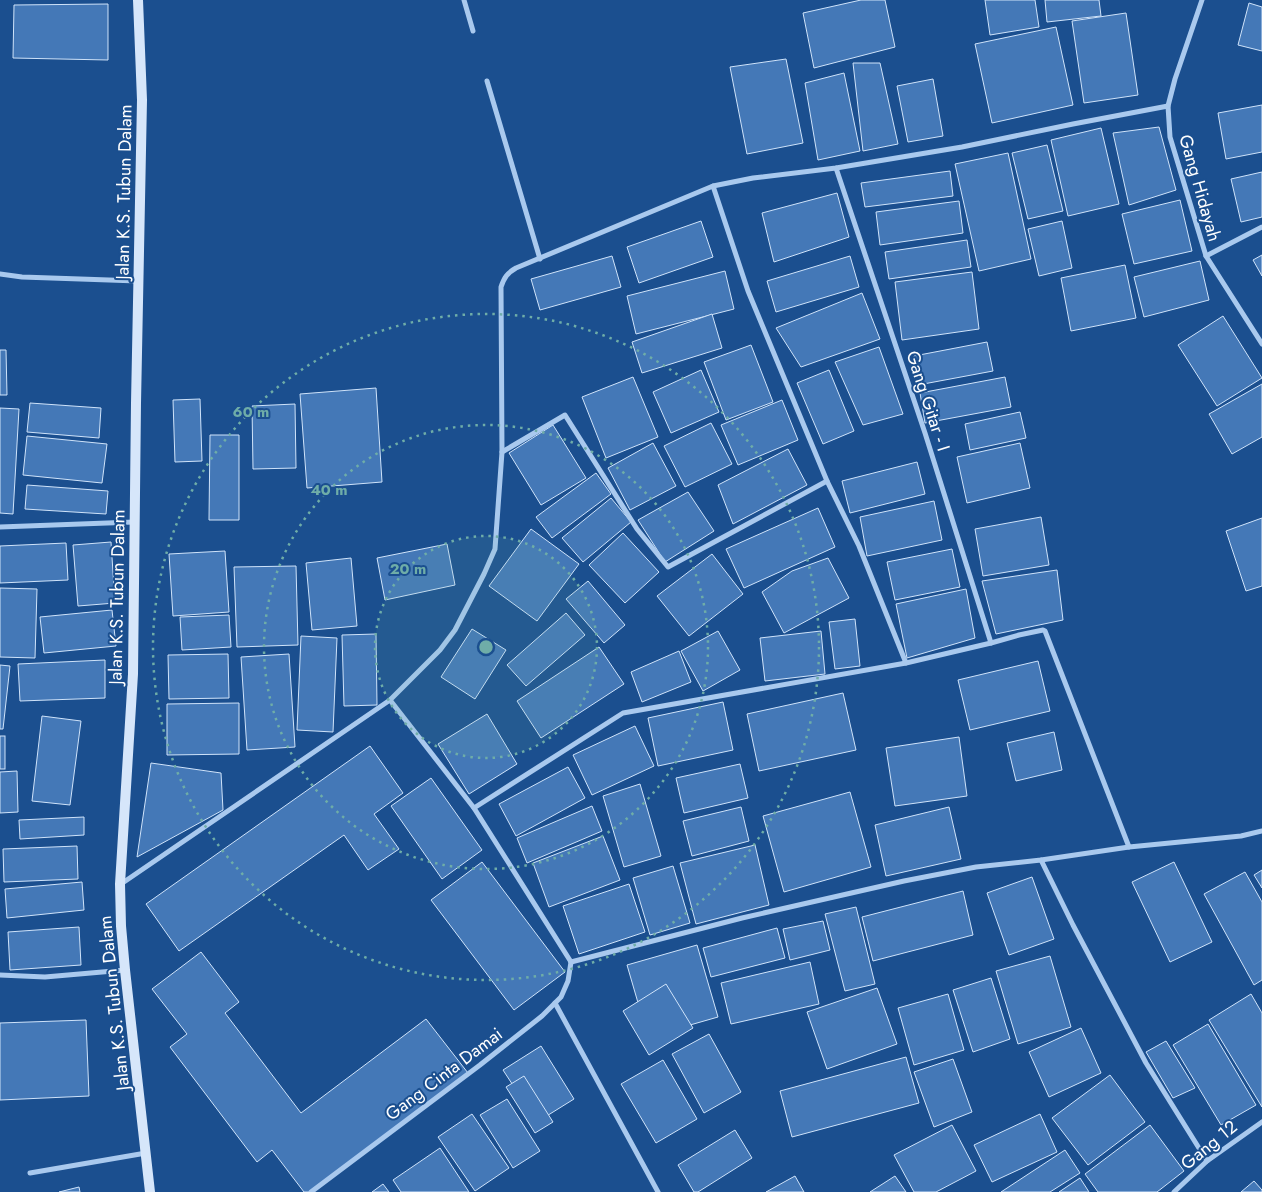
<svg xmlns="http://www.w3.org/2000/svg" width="1262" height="1192" font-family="Jost,sans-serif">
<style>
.building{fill:#4478b7;stroke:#cfe3fa}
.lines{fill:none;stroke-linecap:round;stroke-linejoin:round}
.street{stroke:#a9c9ee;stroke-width:5}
.secondary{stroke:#d6e6fa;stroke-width:10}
.ring{fill:none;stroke:#6fada8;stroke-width:2.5;stroke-dasharray:2.5 5}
.labels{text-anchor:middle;stroke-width:4;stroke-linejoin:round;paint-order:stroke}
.street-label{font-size:18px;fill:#fff;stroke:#1b4f8f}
.centre{fill:#6fada8;stroke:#1b4f8f;stroke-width:2.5}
.ring-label{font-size:15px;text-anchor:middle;font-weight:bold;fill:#6fada8;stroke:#1b4f8f;stroke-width:4;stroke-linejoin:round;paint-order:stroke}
</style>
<rect width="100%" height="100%" fill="#1b4f8f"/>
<g class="building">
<polygon points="861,0 885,0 895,47 814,68 803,13"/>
<polygon points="985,0 1035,0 1039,27 990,35"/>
<polygon points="1045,0 1099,0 1101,16 1047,22"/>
<polygon points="1249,3 1262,7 1262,51 1238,45"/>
<polygon points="108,4 108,60 13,58 14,5"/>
<polygon points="1126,13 1138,95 1084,103 1072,21"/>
<polygon points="1056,27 1073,105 992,123 975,44"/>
<polygon points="786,59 803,143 747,154 730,67"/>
<polygon points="853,63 880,63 898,144 863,151"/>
<polygon points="844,73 860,151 818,160 805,83"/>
<polygon points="933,79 943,136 908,142 897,86"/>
<polygon points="1262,105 1262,152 1226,159 1218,113"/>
<polygon points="1159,127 1176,190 1129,205 1113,133"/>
<polygon points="1101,128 1119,204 1068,216 1051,140"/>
<polygon points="1047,145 1063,211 1028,219 1012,153"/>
<polygon points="1008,153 1031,259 979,271 955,164"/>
<polygon points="950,171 953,196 865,207 861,183"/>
<polygon points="1262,172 1262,217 1241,222 1231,179"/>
<polygon points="837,193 849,237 774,262 762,213"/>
<polygon points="1180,200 1192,251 1134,264 1122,214"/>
<polygon points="959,201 963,233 880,245 876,212"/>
<polygon points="701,221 713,257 639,283 627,247"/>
<polygon points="1062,221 1072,268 1039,276 1028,229"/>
<polygon points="967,240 971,267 889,279 885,252"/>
<polygon points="1262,255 1262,276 1253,260"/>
<polygon points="612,256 621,287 540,310 531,279"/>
<polygon points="850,256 859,287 776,312 767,281"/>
<polygon points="1200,261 1209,300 1144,317 1134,277"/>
<polygon points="1125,265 1136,318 1071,331 1061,278"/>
<polygon points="725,271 734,309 636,334 627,296"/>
<polygon points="972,272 979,329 902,340 895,282"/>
<polygon points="862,293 880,339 801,367 776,328"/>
<polygon points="712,314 722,348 642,373 632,342"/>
<polygon points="1223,316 1262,378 1217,406 1178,345"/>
<polygon points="987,342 993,371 918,385 914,356"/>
<polygon points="751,345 773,402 726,420 704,362"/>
<polygon points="879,347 903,414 863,425 835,362"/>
<polygon points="0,350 6,350 7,395 0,395"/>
<polygon points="701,370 719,412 671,433 653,392"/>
<polygon points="829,370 854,431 823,444 797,383"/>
<polygon points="633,377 658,437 606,458 582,397"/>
<polygon points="1005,377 1011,407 925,423 920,393"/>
<polygon points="1262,384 1262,437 1232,454 1209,414"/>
<polygon points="376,388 382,482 307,488 300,394"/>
<polygon points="200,399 202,461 175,462 173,400"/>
<polygon points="782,400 798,440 738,465 721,425"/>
<polygon points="30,403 101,408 99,438 27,432"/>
<polygon points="295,404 296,468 253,469 252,406"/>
<polygon points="0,408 19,409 13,514 0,513"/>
<polygon points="1020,412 1026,438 970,450 965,424"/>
<polygon points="711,423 732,464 685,487 664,446"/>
<polygon points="553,425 586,478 541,505 509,453"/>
<polygon points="210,435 239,435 239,520 209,520"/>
<polygon points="27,436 107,444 102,483 23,475"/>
<polygon points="653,443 676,486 630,510 608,468"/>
<polygon points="1020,443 1030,488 967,503 957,457"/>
<polygon points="788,449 807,485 733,524 718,485"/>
<polygon points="917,462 925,494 850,513 842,481"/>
<polygon points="596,473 611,494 552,538 536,517"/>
<polygon points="27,485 108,491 106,514 25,509"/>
<polygon points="688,492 714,531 665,562 638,520"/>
<polygon points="611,498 631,522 583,562 562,538"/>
<polygon points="934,501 942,540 867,556 860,517"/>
<polygon points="818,508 835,547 744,588 726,549"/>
<polygon points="1041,517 1049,565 983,576 975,529"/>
<polygon points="1262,518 1262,586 1246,591 1226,531"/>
<polygon points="531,529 579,564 537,621 489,586"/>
<polygon points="623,533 659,572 625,603 589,565"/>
<polygon points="111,542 115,603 78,606 73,545"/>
<polygon points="66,543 68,580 0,583 0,546"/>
<polygon points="447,544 455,585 385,600 377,558"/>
<polygon points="952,549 960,587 895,600 887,562"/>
<polygon points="225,551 229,612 173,616 169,554"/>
<polygon points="712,554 743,594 689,636 657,596"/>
<polygon points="351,558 357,626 312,630 306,563"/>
<polygon points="828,558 849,598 784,633 762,592 792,571"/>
<polygon points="296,566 298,645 237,647 234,567"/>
<polygon points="1057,570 1063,620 996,634 982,581"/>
<polygon points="588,581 625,625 604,643 566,599"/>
<polygon points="0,588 37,589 35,658 0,657"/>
<polygon points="966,589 975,638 907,658 896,604"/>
<polygon points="112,610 116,646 44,653 40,617"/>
<polygon points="566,613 585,635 526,686 507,665"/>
<polygon points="229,615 231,647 182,650 180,617"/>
<polygon points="855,619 860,666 835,669 829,622"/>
<polygon points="472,629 506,650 475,699 441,677"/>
<polygon points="718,631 740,670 703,691 681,651"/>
<polygon points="821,631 825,674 765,681 760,638"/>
<polygon points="376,634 377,705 344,706 342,635"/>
<polygon points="301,636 337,638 333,732 297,730"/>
<polygon points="599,647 624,684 541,738 517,701"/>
<polygon points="679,651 691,682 642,702 631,672"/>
<polygon points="228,654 229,698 169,699 168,655"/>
<polygon points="289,654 295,747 247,750 241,657"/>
<polygon points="105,660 105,698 20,701 18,664"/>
<polygon points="1038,661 1050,711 970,730 958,680"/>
<polygon points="0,665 10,666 3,729 0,729"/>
<polygon points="843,693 856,750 759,771 747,714"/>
<polygon points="723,702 733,750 658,766 648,718"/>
<polygon points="239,703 239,754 167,755 167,704"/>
<polygon points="487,714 517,764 469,794 438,744"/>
<polygon points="42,716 81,721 70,805 32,801"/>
<polygon points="635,726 654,766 592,795 573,755"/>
<polygon points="1054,732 1062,770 1016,781 1007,743"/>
<rect x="0" y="736" width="5" height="33"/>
<polygon points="959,737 967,796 895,806 886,748"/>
<polygon points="370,746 403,793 374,814 399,849 368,870 344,835 179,951 146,904"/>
<polygon points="151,763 221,773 223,810 137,857"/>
<polygon points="740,764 748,798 684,813 676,778"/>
<polygon points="568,767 585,798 516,836 499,804"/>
<polygon points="17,771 18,812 0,813 0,772"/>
<polygon points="431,778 482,850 442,879 391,806"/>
<polygon points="640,784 661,856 624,867 603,796"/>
<polygon points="850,792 871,867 784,892 763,816"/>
<polygon points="592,806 602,831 527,863 517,838"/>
<polygon points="741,807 749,841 692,856 683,821"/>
<polygon points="949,807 961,859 886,876 875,825"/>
<polygon points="84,817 84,835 20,839 19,820"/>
<polygon points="603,836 620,880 549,907 533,863"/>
<polygon points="755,845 769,905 696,924 680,863"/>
<polygon points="77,846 78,879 4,882 3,849"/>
<polygon points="482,862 565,972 514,1010 431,900"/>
<polygon points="1174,862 1212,942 1170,962 1132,882"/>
<polygon points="673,866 690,923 650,935 633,878"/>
<polygon points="1262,870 1262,888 1254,875"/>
<polygon points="1245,872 1262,902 1262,980 1254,985 1204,894"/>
<polygon points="1032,877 1054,939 1009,955 987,893"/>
<polygon points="82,882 84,910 7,918 5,889"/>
<polygon points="629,884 645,932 579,954 563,906"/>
<polygon points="963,891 973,935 873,961 862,917"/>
<polygon points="856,907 875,984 845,991 825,914"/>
<polygon points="823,921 830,950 790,960 783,929"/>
<polygon points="79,927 81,965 10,970 8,932"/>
<polygon points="777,928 785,958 711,977 703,948"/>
<polygon points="697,945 718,1017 648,1037 627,965"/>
<polygon points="201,952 239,1002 225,1013 301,1113 426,1019 468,1073 309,1192 304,1192 272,1150 257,1162 170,1047 187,1034 152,989"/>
<polygon points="1050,956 1071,1027 1018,1044 996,971"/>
<polygon points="810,962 819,1004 731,1024 721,983"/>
<polygon points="991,978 1010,1039 973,1052 953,990"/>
<polygon points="666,984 693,1028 649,1055 623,1011"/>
<polygon points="877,988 897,1044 827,1069 807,1012"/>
<polygon points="948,994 964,1050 914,1065 898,1008"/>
<polygon points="1251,994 1262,1013 1262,1107 1209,1020"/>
<polygon points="86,1020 89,1096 0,1100 0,1023"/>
<polygon points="1208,1024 1256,1105 1221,1125 1173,1045"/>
<polygon points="1081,1028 1101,1073 1049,1097 1029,1052"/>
<polygon points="709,1034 741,1092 704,1113 672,1054"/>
<polygon points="1166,1041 1195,1088 1173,1098 1146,1052"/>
<polygon points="541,1046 574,1099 537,1122 503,1070"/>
<polygon points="906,1057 919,1103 792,1137 780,1091"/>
<polygon points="953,1059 972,1112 934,1127 914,1072"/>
<polygon points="663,1060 697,1119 656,1143 621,1084"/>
<polygon points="1110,1075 1145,1122 1088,1165 1052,1118"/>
<polygon points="524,1076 553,1122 535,1133 506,1087"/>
<polygon points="507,1099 540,1151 513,1168 480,1115"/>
<polygon points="472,1114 509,1168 475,1191 438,1137"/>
<polygon points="1040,1114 1057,1152 992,1182 974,1145"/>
<polygon points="952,1125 976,1171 936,1192 914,1192 894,1155"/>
<polygon points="1150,1125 1184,1171 1157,1192 1098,1192 1085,1174"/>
<polygon points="735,1130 752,1158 698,1192 694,1192 678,1165"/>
<polygon points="440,1148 469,1192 401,1192 393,1180"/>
<polygon points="1065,1150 1080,1173 1050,1192 1001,1192"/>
<polygon points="795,1176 804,1192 766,1192"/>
<polygon points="895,1176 906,1192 870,1192"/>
<polygon points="1080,1178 1089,1192 1059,1192"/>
<polygon points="1254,1181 1262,1190 1262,1192 1241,1192"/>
<polygon points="383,1184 389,1192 372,1192"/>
<polygon points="79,1187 80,1192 59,1192"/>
</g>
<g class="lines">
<g class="street">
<polyline points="464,0 473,31"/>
<polyline points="1202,0 1175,79 1168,106 1170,137 1206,256 1262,344"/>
<polyline points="487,81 540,259"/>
<polyline points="836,168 925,433 991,643"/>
<polyline points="713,186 748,291 827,481 859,546 906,663"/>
<polyline points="1206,256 1262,227"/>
<polyline points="0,274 22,277 138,281"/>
<polyline points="502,452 565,415 637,529 668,567 827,481"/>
<polyline points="0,527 134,522"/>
<polyline points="390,700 474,808 571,962"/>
<polyline points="474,808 623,713 906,663 991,643 1019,635 1043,630 1045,631 1129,847"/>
<polyline points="1041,860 1073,925 1146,1063 1207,1161"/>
<path d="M121 884 390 700 440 650 455 630 484 574 495 549 502 452 501 287C504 278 507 273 516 268L713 186 753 178 836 168 962 147 1073 124 1168 106"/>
<polyline points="571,962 742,918 904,881 976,867 1041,860 1129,847 1241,836 1262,831"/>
<polyline points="0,975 45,977 125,970"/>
<polyline points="555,1003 658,1192"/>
<polyline points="30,1173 146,1153"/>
<polyline points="311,1192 480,1065 542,1016 561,997 568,981 571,962"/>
<polyline points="1174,1192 1207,1161 1262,1122"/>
</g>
<polyline class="secondary" points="138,0 142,100 136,403 133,674 120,884 121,926 125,970 150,1192"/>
</g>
<circle cx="486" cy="647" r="111" fill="#6fada8" fill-opacity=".12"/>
<g class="ring">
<circle cx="486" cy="647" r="111"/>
<circle cx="486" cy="647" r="222"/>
<circle cx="486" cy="647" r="333"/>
</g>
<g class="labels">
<g class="street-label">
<text transform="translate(1200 188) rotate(74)" y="6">Gang Hidayah</text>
<text transform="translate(124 192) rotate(-89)" y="6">Jalan K.S. Tubun Dalam</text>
<text transform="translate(928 401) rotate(72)" y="6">Gang Gitar - I</text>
<text transform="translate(117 597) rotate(-89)" y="6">Jalan K.S. Tubun Dalam</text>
<text transform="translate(114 1003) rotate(-96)" y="6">Jalan K.S. Tubun Dalam</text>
<text transform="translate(444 1074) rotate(-37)" y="6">Gang Cinta Damai</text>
<text transform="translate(1209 1145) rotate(-39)" y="6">Gang 12</text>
</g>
</g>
<circle cx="486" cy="647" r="8" class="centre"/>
<g class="ring-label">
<text x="251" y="417">60 m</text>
<text x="329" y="495">40 m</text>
<text x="408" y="574">20 m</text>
</g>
</svg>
